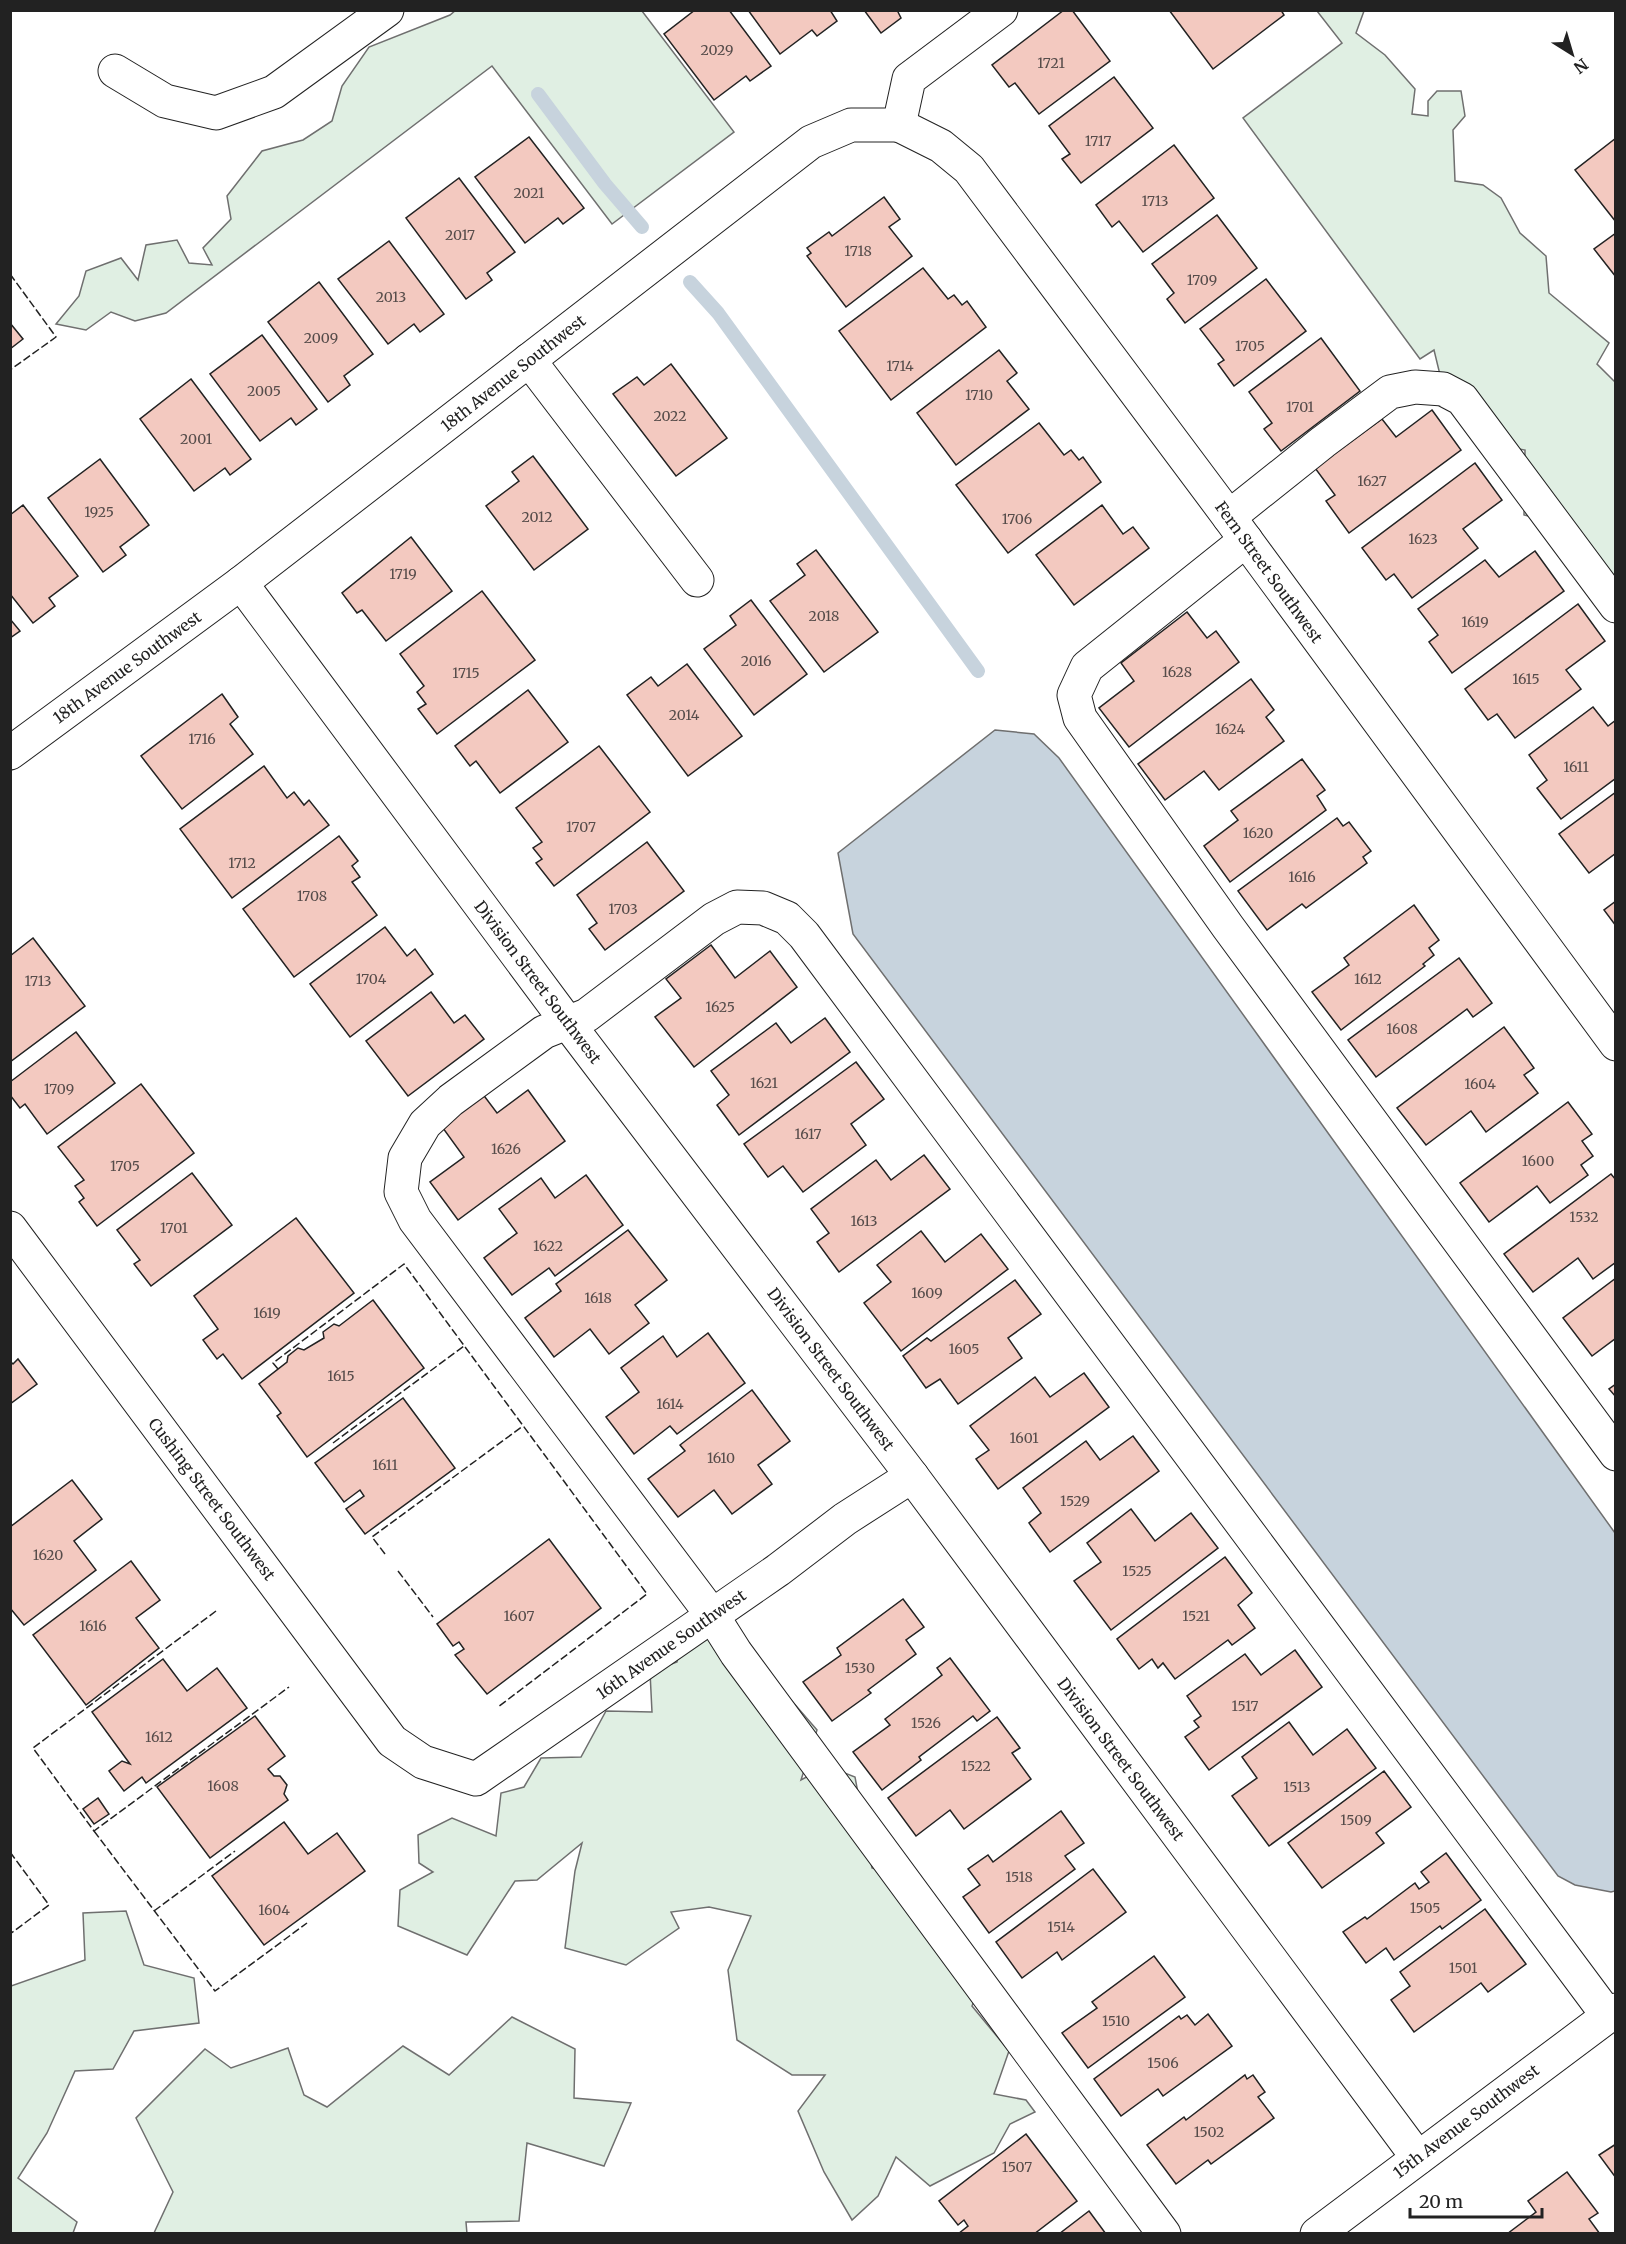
<svg xmlns="http://www.w3.org/2000/svg" width="1626" height="2244" font-family="Merriweather,serif">
<style>
.green{fill:#e0efe3;stroke:#6f6f6f;stroke-width:1.5}
.water{fill:#c7d3dd;stroke:#6f6f6f;stroke-width:1.5}
.lines{fill:none;stroke-linecap:round;stroke-linejoin:round}
.stream{stroke:#c7d3dd;stroke-width:14}
.building{fill:#f3c9c0;stroke:#222;stroke-width:1.5}
.minor-casing{stroke:#222;stroke-width:35}
.minor{stroke:#fff;stroke-width:33}
.fence{stroke:#222;stroke-width:1.5;stroke-dasharray:8 3;stroke-linecap:butt}
.labels{text-anchor:middle;stroke-width:4.5;stroke-linejoin:round;paint-order:stroke}
.number-label{font-size:14px;fill:#564c4a}
.street-label{font-size:16px;fill:#222;stroke:#fff}
</style>
<rect width="100%" height="100%" fill="#fff"/>
<g class="green">
<polygon points="456,10 642,11 734,132 612,224 492,66 166,313 135,321 111,312 86,330 56,324 79,296 86,271 121,258 138,280 146,245 177,240 189,263 212,265 203,248 231,219 227,196 262,151 303,140 332,121 342,86 369,47 450,15"/>
<polygon points="1317,11 1364,11 1356,33 1385,55 1415,89 1412,114 1428,116 1428,101 1437,91 1461,91 1465,116 1453,130 1455,181 1483,185 1501,198 1520,233 1546,256 1549,293 1609,343 1597,364 1615,382 1615,580 1559,523 1524,515 1525,450 1487,443 1441,379 1434,350 1420,359 1243,118 1342,43"/>
<polygon points="682,1622 726,1625 817,1730 801,1780 827,1766 855,1777 872,1868 891,1874 987,1966 972,2006 1009,2051 994,2094 1026,2100 1035,2112 1010,2124 994,2153 930,2186 896,2157 878,2196 852,2220 824,2172 798,2111 825,2075 792,2075 737,2040 728,1970 751,1916 709,1907 671,1912 679,1928 626,1965 565,1948 575,1871 582,1843 537,1880 515,1881 467,1955 398,1926 400,1890 433,1872 419,1863 418,1835 452,1818 496,1836 501,1793 524,1787 541,1758 581,1757 606,1711 652,1712 650,1672 677,1662"/>
<polygon points="126,1911 144,1965 194,1978 199,2023 134,2031 113,2069 75,2071 47,2133 18,2178 77,2222 73,2233 11,2233 11,1986 85,1960 83,1913"/>
<polygon points="512,2017 575,2049 574,2098 631,2103 604,2166 527,2143 519,2221 466,2222 467,2234 154,2233 173,2192 136,2118 205,2049 231,2068 288,2048 304,2095 327,2107 403,2046 449,2075"/>
</g>
<polygon class="water" points="995,730 1034,734 1059,758 1615,1533 1615,1891 1611,1892 1575,1885 1558,1876 853,934 838,853"/>
<g class="lines">
<g class="stream">
<polyline points="538,94 605,184 642,227"/>
<polyline points="690,282 718,313 978,671"/>
</g>
</g>
<g class="building">
<polygon points="695,10 729,10 771,66 750,81 746,76 714,100 664,34"/>
<polygon points="748,10 830,10 837,21 817,36 812,30 780,54"/>
<polygon points="864,10 897,10 901,18 881,33"/>
<polygon points="1064,10 1072,10 1110,61 1039,114 1015,83 1009,87 992,65"/>
<polygon points="1169,10 1281,10 1284,15 1213,69"/>
<polygon points="1114,77 1153,128 1081,183 1062,159 1070,154 1049,126"/>
<polygon points="529,137 584,208 563,224 558,218 525,243 475,177"/>
<polygon points="1616,138 1616,222 1575,170"/>
<polygon points="1174,145 1214,198 1143,252 1119,221 1112,227 1096,205"/>
<polygon points="459,178 515,252 487,273 492,280 466,299 406,218"/>
<polygon points="884,197 900,219 889,227 912,256 846,307 807,256 811,253 807,248 829,232 832,236"/>
<polygon points="1217,215 1257,268 1185,323 1167,299 1174,293 1152,264"/>
<polygon points="1616,233 1616,277 1594,249"/>
<polygon points="389,241 444,314 420,332 414,324 388,344 338,279"/>
<polygon points="923,268 948,299 954,295 962,305 967,301 986,327 891,400 839,331"/>
<polygon points="1266,279 1306,331 1234,386 1218,364 1224,360 1200,329"/>
<polygon points="319,282 373,354 344,376 350,385 328,402 268,322"/>
<polygon points="10,323 23,339 10,349"/>
<polygon points="262,335 317,409 296,425 291,418 260,441 210,374"/>
<polygon points="1321,338 1360,391 1281,451 1264,429 1272,423 1249,392"/>
<polygon points="999,350 1017,373 1007,381 1029,409 956,465 917,413"/>
<polygon points="671,364 727,438 676,476 613,394 637,377 644,385"/>
<polygon points="191,379 251,459 230,475 225,468 194,491 140,419"/>
<polygon points="1432,410 1461,450 1349,533 1326,501 1335,495 1315,468 1382,419 1396,437"/>
<polygon points="1039,423 1064,455 1071,450 1079,460 1083,457 1101,482 1008,553 956,485"/>
<polygon points="533,456 588,529 534,570 486,506 519,481 512,472"/>
<polygon points="100,459 149,525 120,547 126,555 103,572 48,498"/>
<polygon points="1475,463 1502,500 1463,529 1478,548 1412,598 1394,574 1386,580 1362,548"/>
<polygon points="23,505 78,576 49,598 55,606 33,623 10,594 10,515"/>
<polygon points="1102,505 1123,534 1133,527 1149,548 1074,605 1036,555"/>
<polygon points="411,537 452,591 386,641 362,610 357,613 342,593"/>
<polygon points="816,550 878,632 824,672 770,601 805,575 797,564"/>
<polygon points="1535,551 1564,591 1452,673 1429,642 1438,635 1418,609 1485,560 1499,577"/>
<polygon points="482,591 535,660 437,734 418,709 426,704 417,692 424,686 400,654"/>
<polygon points="751,600 807,674 754,715 704,649 736,625 730,616"/>
<polygon points="1578,604 1605,641 1566,670 1581,689 1515,738 1497,714 1488,720 1465,689"/>
<polygon points="1187,612 1207,638 1216,631 1239,662 1129,747 1099,708 1134,681 1121,663"/>
<polygon points="10,619 20,631 10,638"/>
<polygon points="687,664 742,736 688,776 627,695 651,677 658,686"/>
<polygon points="1251,679 1274,710 1266,717 1284,741 1219,790 1204,771 1165,800 1138,764"/>
<polygon points="528,690 568,742 500,793 476,761 470,766 455,746"/>
<polygon points="222,694 238,717 230,724 253,754 182,809 141,756"/>
<polygon points="1593,707 1608,726 1616,720 1616,778 1561,819 1537,788 1547,780 1529,755"/>
<polygon points="599,746 650,812 554,886 536,863 542,859 533,848 542,842 516,808"/>
<polygon points="1302,759 1325,790 1317,796 1326,810 1230,882 1204,846 1238,820 1231,811"/>
<polygon points="264,766 287,798 294,792 304,805 309,800 329,825 232,898 180,829"/>
<polygon points="1616,792 1616,853 1589,873 1559,834"/>
<polygon points="1337,818 1343,826 1349,822 1371,851 1363,857 1367,863 1306,908 1302,904 1267,930 1238,891"/>
<polygon points="339,836 358,861 352,866 360,877 352,882 377,915 294,977 243,909"/>
<polygon points="647,842 684,891 605,950 589,929 597,923 577,895"/>
<polygon points="1616,901 1616,926 1604,910"/>
<polygon points="1414,905 1439,940 1429,948 1434,955 1423,964 1425,966 1341,1030 1312,992 1349,965 1344,958"/>
<polygon points="385,927 407,956 415,949 433,974 350,1037 310,984"/>
<polygon points="33,938 85,1006 10,1062 10,956"/>
<polygon points="711,945 735,978 770,951 797,987 694,1067 655,1017 681,998 666,979"/>
<polygon points="1459,958 1492,1003 1473,1017 1467,1009 1376,1077 1348,1040"/>
<polygon points="431,992 454,1023 465,1015 484,1039 408,1096 366,1041"/>
<polygon points="825,1018 850,1052 739,1135 717,1105 729,1095 711,1071 776,1023 791,1043"/>
<polygon points="1504,1027 1534,1068 1524,1075 1538,1093 1486,1132 1471,1111 1426,1145 1397,1108"/>
<polygon points="76,1032 115,1083 47,1134 25,1104 20,1108 10,1095 10,1082"/>
<polygon points="856,1062 884,1099 851,1124 866,1145 803,1192 783,1166 768,1177 744,1144"/>
<polygon points="141,1084 194,1153 97,1226 79,1202 84,1198 75,1186 84,1180 58,1147"/>
<polygon points="528,1090 565,1141 458,1220 430,1182 464,1157 440,1124 482,1093 497,1113"/>
<polygon points="1568,1102 1592,1134 1582,1141 1593,1156 1581,1165 1588,1175 1550,1203 1537,1186 1489,1222 1460,1183"/>
<polygon points="924,1155 950,1189 839,1272 817,1242 829,1233 811,1209 876,1160 891,1180"/>
<polygon points="192,1173 232,1225 151,1286 134,1264 140,1260 117,1230"/>
<polygon points="1611,1174 1616,1180 1616,1262 1593,1279 1578,1258 1533,1292 1504,1254"/>
<polygon points="586,1175 623,1225 555,1276 549,1268 512,1295 484,1258 517,1233 499,1209 541,1178 555,1198"/>
<polygon points="296,1218 354,1293 242,1379 223,1354 217,1359 203,1340 218,1329 194,1296"/>
<polygon points="628,1230 667,1280 635,1305 649,1323 609,1354 590,1329 554,1357 525,1318 561,1291 556,1284"/>
<polygon points="921,1231 945,1262 981,1234 1008,1269 901,1351 864,1303 891,1282 877,1265"/>
<polygon points="1616,1278 1616,1338 1592,1356 1563,1318"/>
<polygon points="1015,1280 1041,1314 1008,1338 1022,1358 958,1404 940,1379 926,1388 903,1356 927,1338 931,1341"/>
<polygon points="373,1300 424,1368 307,1457 277,1416 281,1413 259,1384 287,1362 288,1356 298,1348 304,1350 324,1338 323,1332 334,1324 339,1326"/>
<polygon points="708,1333 745,1383 677,1434 670,1426 634,1454 606,1417 639,1392 621,1368 663,1336 677,1357"/>
<polygon points="18,1359 37,1384 10,1404 10,1361 13,1364"/>
<polygon points="1084,1373 1109,1407 998,1489 976,1459 989,1450 970,1426 1035,1377 1050,1397"/>
<polygon points="1616,1384 1616,1397 1609,1389"/>
<polygon points="752,1390 790,1441 758,1465 772,1484 732,1514 714,1490 678,1517 648,1479 685,1451 680,1445"/>
<polygon points="403,1398 455,1468 365,1534 346,1509 364,1496 360,1490 344,1502 315,1463"/>
<polygon points="1133,1436 1159,1471 1050,1552 1029,1523 1041,1513 1023,1488 1086,1441 1100,1460"/>
<polygon points="72,1480 102,1519 74,1541 96,1570 24,1625 10,1608 10,1527"/>
<polygon points="1131,1509 1155,1541 1191,1513 1218,1548 1111,1630 1074,1581 1101,1562 1087,1543"/>
<polygon points="549,1539 601,1608 487,1694 455,1655 464,1649 459,1642 453,1646 437,1624"/>
<polygon points="1225,1557 1252,1593 1238,1605 1255,1628 1232,1645 1228,1640 1175,1679 1163,1663 1158,1668 1152,1659 1139,1669 1117,1639"/>
<polygon points="131,1561 160,1600 136,1618 159,1648 86,1705 33,1635"/>
<polygon points="903,1599 924,1627 906,1640 916,1654 868,1690 871,1693 832,1721 803,1682 841,1655 837,1648"/>
<polygon points="1295,1650 1322,1687 1209,1770 1185,1737 1199,1727 1194,1721 1201,1716 1187,1696 1245,1654 1261,1675"/>
<polygon points="950,1658 990,1711 977,1721 973,1716 919,1757 921,1760 882,1790 853,1752 890,1725 885,1719 942,1675 937,1668"/>
<polygon points="163,1659 187,1691 217,1668 247,1708 146,1783 142,1777 124,1791 109,1771 122,1761 130,1764 92,1712"/>
<polygon points="255,1716 285,1756 268,1769 274,1776 280,1776 287,1785 284,1794 288,1800 210,1858 157,1787"/>
<polygon points="997,1717 1020,1748 1012,1753 1031,1779 964,1829 950,1810 916,1836 888,1798"/>
<polygon points="1289,1722 1313,1755 1347,1729 1376,1768 1269,1846 1232,1796 1257,1778 1242,1757"/>
<polygon points="1384,1771 1411,1807 1376,1833 1384,1843 1322,1888 1288,1843"/>
<polygon points="98,1798 109,1814 94,1824 83,1809"/>
<polygon points="1061,1811 1084,1843 1065,1856 1075,1869 989,1933 963,1897 980,1885 968,1869 988,1855 993,1862"/>
<polygon points="284,1822 308,1854 337,1833 365,1871 264,1945 212,1876"/>
<polygon points="1446,1853 1481,1900 1442,1929 1440,1926 1394,1960 1386,1948 1366,1963 1343,1932 1365,1917 1367,1919 1415,1883 1419,1889 1429,1882 1421,1872"/>
<polygon points="1093,1869 1126,1912 1062,1960 1057,1952 1022,1978 996,1942"/>
<polygon points="1485,1909 1526,1964 1488,1992 1481,1983 1414,2032 1391,2000 1410,1986 1400,1972"/>
<polygon points="1154,1956 1185,1997 1088,2068 1062,2033 1097,2008 1092,2002"/>
<polygon points="1208,2014 1232,2046 1163,2096 1158,2089 1121,2116 1094,2079 1179,2016 1181,2019 1187,2015 1195,2025"/>
<polygon points="1245,2075 1247,2079 1253,2075 1265,2092 1258,2097 1274,2118 1211,2164 1208,2160 1176,2184 1147,2145 1184,2117 1186,2120"/>
<polygon points="1026,2134 1077,2201 1034,2234 958,2234 968,2226 964,2220 958,2225 939,2201"/>
<polygon points="1616,2144 1616,2178 1599,2155"/>
<polygon points="1567,2172 1598,2213 1589,2219 1600,2234 1507,2234 1536,2212 1528,2201"/>
<polygon points="1089,2211 1106,2234 1059,2234"/>
</g>
<g class="lines">
<defs>
<g id="minor">
<polyline points="115,71 165,101 216,113 274,92 387,10"/>
<polyline points="899,125 941,146 969,169 1229,517 1616,1044"/>
<polyline points="529,360 697,580"/>
<polyline points="1229,517 1323,442 1390,392 1415,387 1443,389 1462,399 1616,606"/>
<polyline points="1246,540 1087,667 1074,695 1080,718 1228,927 1616,1454"/>
<polyline points="241,583 567,1022 912,1476 1418,2158"/>
<polyline points="10,753 241,583 811,142 851,125 899,125 909,79 1001,10"/>
<polyline points="10,1228 392,1741 423,1762 476,1779 778,1570 845,1519 912,1476"/>
<polyline points="1164,2234 736,1653 712,1615 415,1220 401,1192 405,1158 425,1124 451,1100 544,1032 587,1015 714,919 737,907 763,908 787,918 804,935 1608,2016"/>
<polyline points="1317,2234 1616,2010"/>
</g>
</defs>
<use href="#minor" class="minor-casing"/>
<use href="#minor" class="minor"/>
<g class="fence">
<polyline points="10,274 56,337 10,370"/>
<polyline points="278,1369 273,1363 404,1264 647,1594 498,1707"/>
<polyline points="333,1443 464,1346"/>
<polyline points="385,1554 372,1537 523,1426"/>
<polyline points="398,1571 433,1617"/>
<polyline points="216,1611 33,1748 94,1831 289,1687"/>
<polyline points="94,1831 215,1991 307,1923"/>
<polyline points="10,1852 49,1905 10,1934"/>
<polyline points="154,1911 235,1851"/>
</g>
</g>
<g class="labels">
<g class="number-label">
<text x="717" y="55">2029</text>
<text x="1051" y="68">1721</text>
<text x="1098" y="146">1717</text>
<text x="529" y="198">2021</text>
<text x="1155" y="206">1713</text>
<text x="460" y="240">2017</text>
<text x="858" y="256">1718</text>
<text x="1202" y="285">1709</text>
<text x="391" y="302">2013</text>
<text x="321" y="343">2009</text>
<text x="1250" y="351">1705</text>
<text x="900" y="371">1714</text>
<text x="264" y="396">2005</text>
<text x="979" y="400">1710</text>
<text x="1300" y="412">1701</text>
<text x="670" y="421">2022</text>
<text x="196" y="444">2001</text>
<text x="1372" y="486">1627</text>
<text x="99" y="517">1925</text>
<text x="537" y="522">2012</text>
<text x="1017" y="524">1706</text>
<text x="1423" y="544">1623</text>
<text x="403" y="579">1719</text>
<text x="824" y="621">2018</text>
<text x="1475" y="627">1619</text>
<text x="756" y="666">2016</text>
<text x="1177" y="677">1628</text>
<text x="466" y="678">1715</text>
<text x="1526" y="684">1615</text>
<text x="684" y="720">2014</text>
<text x="1230" y="734">1624</text>
<text x="202" y="744">1716</text>
<text x="1576" y="772">1611</text>
<text x="581" y="832">1707</text>
<text x="1258" y="838">1620</text>
<text x="242" y="868">1712</text>
<text x="1302" y="882">1616</text>
<text x="312" y="901">1708</text>
<text x="623" y="914">1703</text>
<text x="371" y="984">1704</text>
<text x="1368" y="984">1612</text>
<text x="38" y="986">1713</text>
<text x="720" y="1012">1625</text>
<text x="1402" y="1034">1608</text>
<text x="764" y="1088">1621</text>
<text x="1480" y="1089">1604</text>
<text x="59" y="1094">1709</text>
<text x="808" y="1139">1617</text>
<text x="506" y="1154">1626</text>
<text x="1538" y="1166">1600</text>
<text x="125" y="1171">1705</text>
<text x="1584" y="1222">1532</text>
<text x="864" y="1226">1613</text>
<text x="174" y="1233">1701</text>
<text x="548" y="1251">1622</text>
<text x="927" y="1298">1609</text>
<text x="598" y="1303">1618</text>
<text x="267" y="1318">1619</text>
<text x="964" y="1354">1605</text>
<text x="341" y="1381">1615</text>
<text x="670" y="1409">1614</text>
<text x="1024" y="1443">1601</text>
<text x="721" y="1463">1610</text>
<text x="385" y="1470">1611</text>
<text x="1075" y="1506">1529</text>
<text x="48" y="1560">1620</text>
<text x="1137" y="1576">1525</text>
<text x="519" y="1621">1607</text>
<text x="1196" y="1621">1521</text>
<text x="93" y="1631">1616</text>
<text x="860" y="1673">1530</text>
<text x="1245" y="1711">1517</text>
<text x="926" y="1728">1526</text>
<text x="159" y="1742">1612</text>
<text x="976" y="1771">1522</text>
<text x="223" y="1791">1608</text>
<text x="1297" y="1792">1513</text>
<text x="1356" y="1825">1509</text>
<text x="1019" y="1882">1518</text>
<text x="1425" y="1913">1505</text>
<text x="274" y="1915">1604</text>
<text x="1061" y="1932">1514</text>
<text x="1463" y="1973">1501</text>
<text x="1116" y="2026">1510</text>
<text x="1163" y="2068">1506</text>
<text x="1209" y="2137">1502</text>
<text x="1017" y="2172">1507</text>
</g>
<g class="street-label">
<text transform="translate(513 373) rotate(-38)" y="6">18th Avenue Southwest</text>
<text transform="translate(1269 572) rotate(54)" y="6">Fern Street Southwest</text>
<text transform="translate(127 667) rotate(-36)" y="6">18th Avenue Southwest</text>
<text transform="translate(538 982) rotate(53)" y="6">Division Street Southwest</text>
<text transform="translate(831 1369) rotate(53)" y="6">Division Street Southwest</text>
<text transform="translate(212 1499) rotate(53)" y="6">Cushing Street Southwest</text>
<text transform="translate(671 1644) rotate(-35)" y="6">16th Avenue Southwest</text>
<text transform="translate(1121 1759) rotate(53)" y="6">Division Street Southwest</text>
<text transform="translate(1466 2121) rotate(-37)" y="6">15th Avenue Southwest</text>
</g>
</g>
<rect width="1626" height="2244" fill="none" stroke="#222222" stroke-width="24"/>
<g transform="translate(1572 54) rotate(143)" stroke="#ffffff" stroke-width="4.5" paint-order="stroke">
<path d="M0-4.5L10 22L0 15L-10 22Z" fill="#222222"/>
<text y="-9" font-size="16" font-weight="bold" text-anchor="middle" fill="#222222">N</text>
</g>
<path d="M1410 2208v9h132v-9" fill="none" stroke="#222222" stroke-width="3"/>
<text x="1419" y="2208" font-size="18" fill="#222222" stroke="#ffffff" stroke-width="4.5" paint-order="stroke">20 m</text>
</svg>
